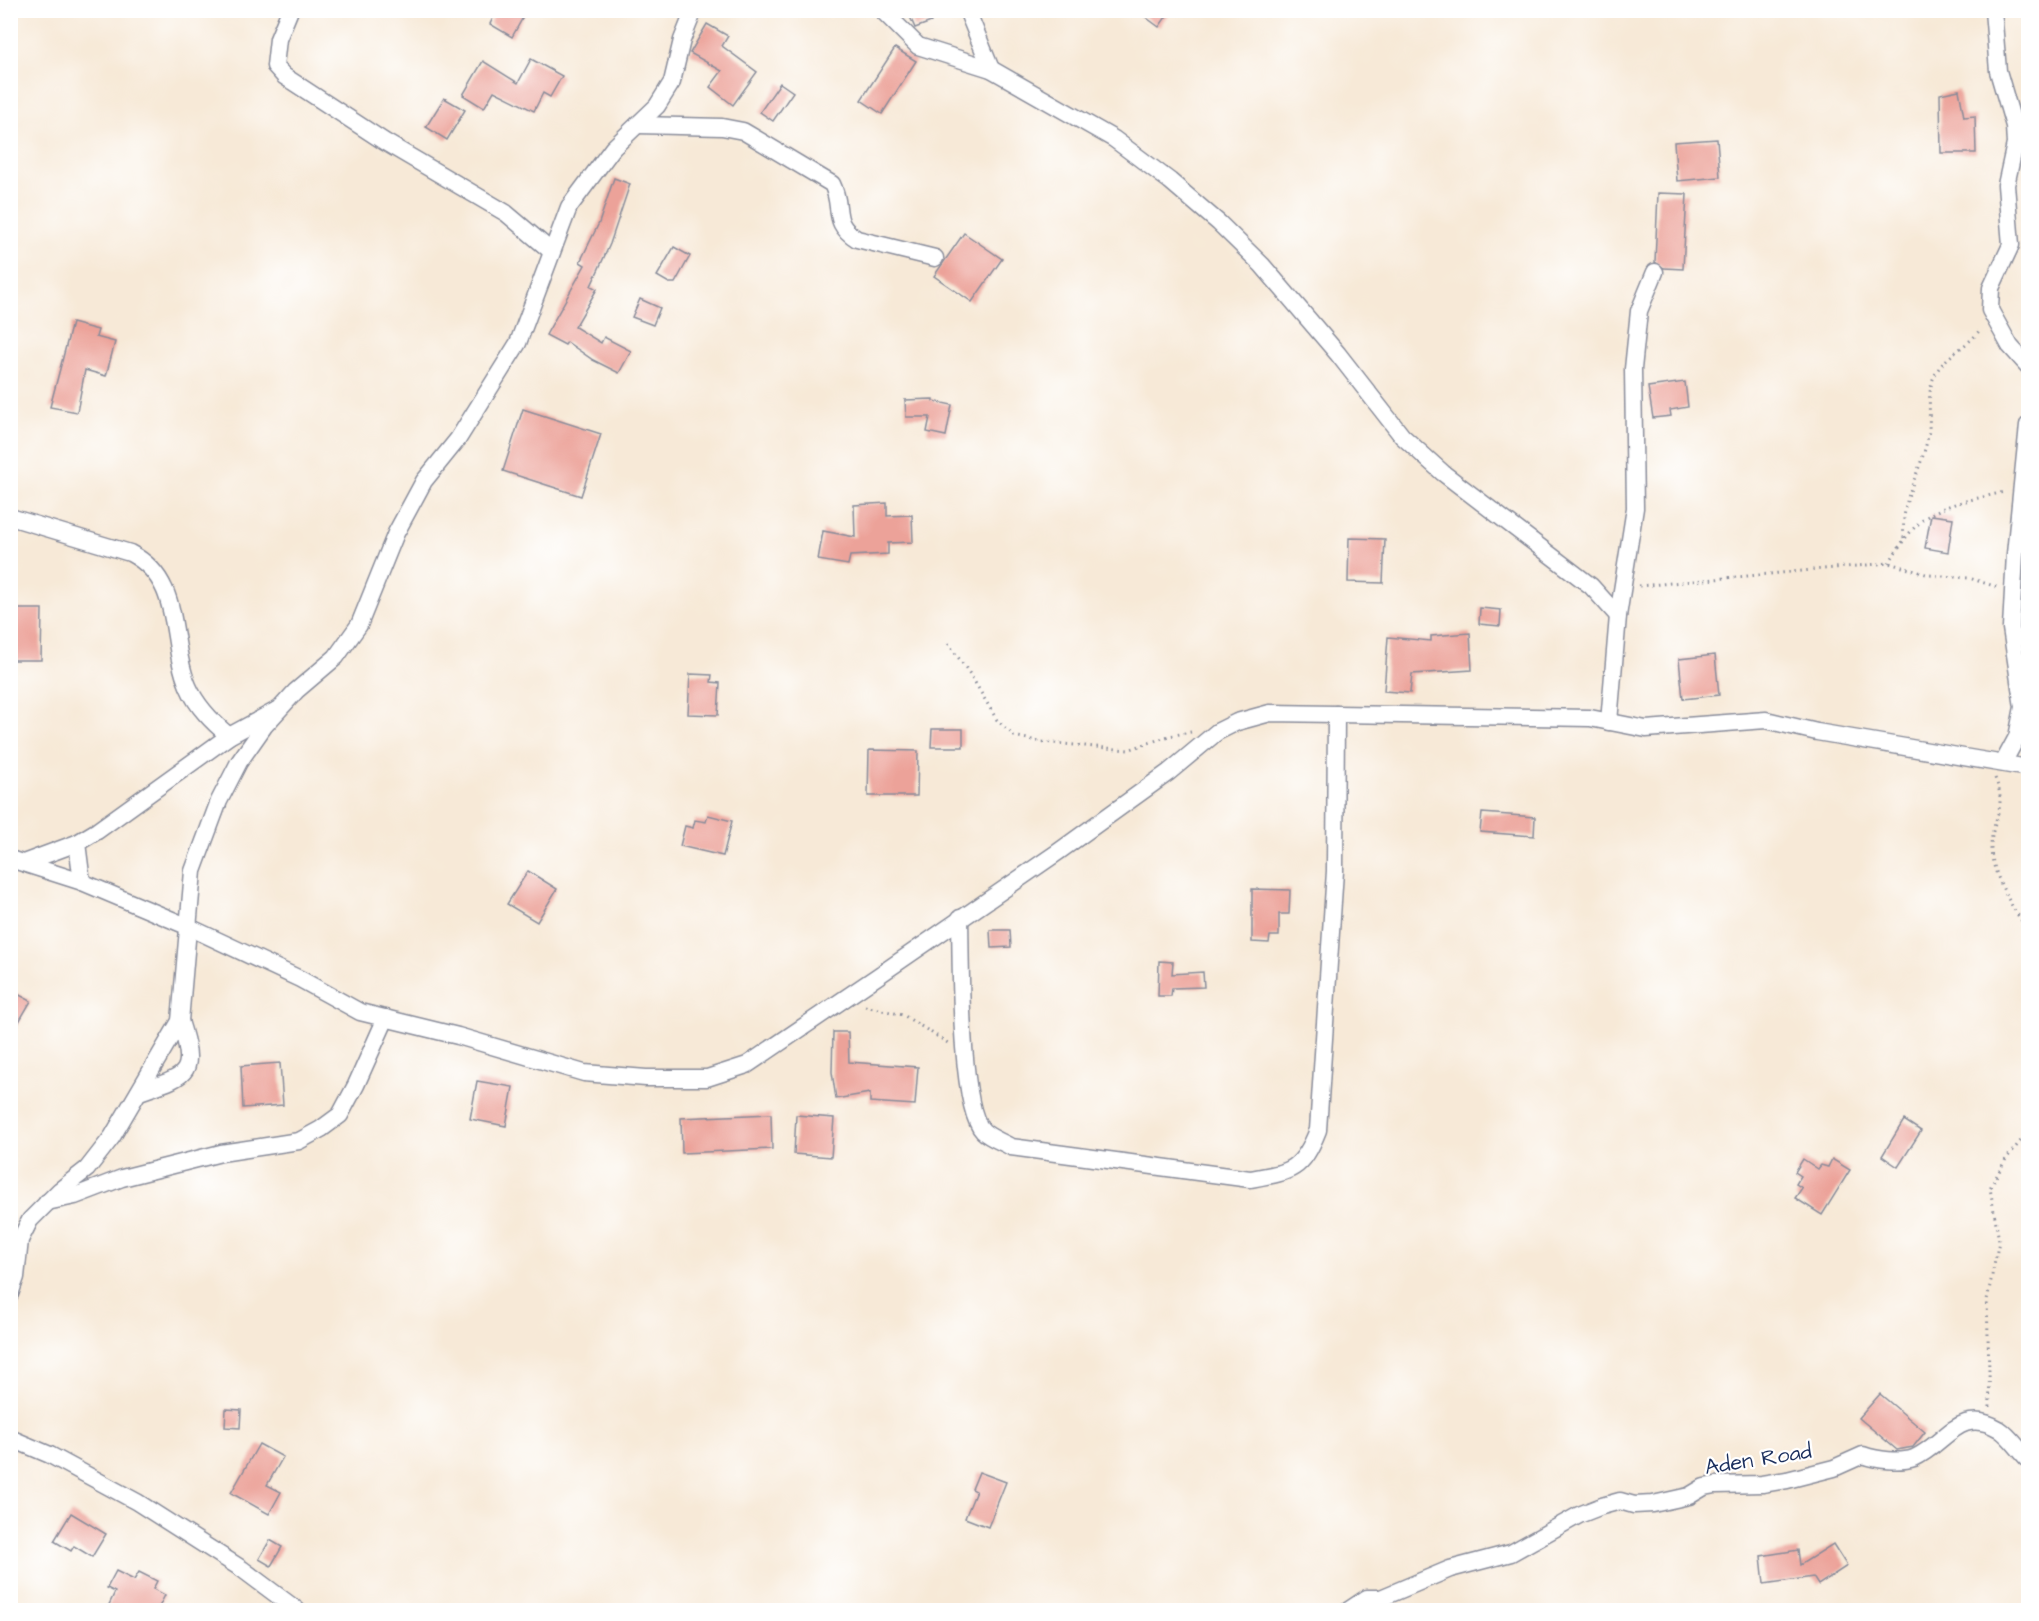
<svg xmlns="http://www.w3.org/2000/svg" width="2039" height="1621" font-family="'Architects Daughter',sans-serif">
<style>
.building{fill:#eca299}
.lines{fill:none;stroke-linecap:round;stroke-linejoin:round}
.street-casing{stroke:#898c9a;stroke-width:19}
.path{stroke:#898c9a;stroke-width:3;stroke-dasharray:1.5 4.5;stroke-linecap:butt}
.street{stroke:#fff;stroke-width:16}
.labels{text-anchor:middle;stroke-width:4.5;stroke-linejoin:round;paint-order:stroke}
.street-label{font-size:22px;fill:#1b2f5e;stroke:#fff}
</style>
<rect width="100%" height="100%" fill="#fff"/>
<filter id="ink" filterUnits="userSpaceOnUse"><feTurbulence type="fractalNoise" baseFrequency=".0167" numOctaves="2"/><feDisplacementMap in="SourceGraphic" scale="12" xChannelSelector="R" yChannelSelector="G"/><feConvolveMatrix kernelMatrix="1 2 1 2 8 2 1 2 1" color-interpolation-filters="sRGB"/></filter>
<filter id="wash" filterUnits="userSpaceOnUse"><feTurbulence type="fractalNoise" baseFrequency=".008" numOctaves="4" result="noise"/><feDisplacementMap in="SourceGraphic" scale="24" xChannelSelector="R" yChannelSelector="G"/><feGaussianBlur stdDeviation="1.35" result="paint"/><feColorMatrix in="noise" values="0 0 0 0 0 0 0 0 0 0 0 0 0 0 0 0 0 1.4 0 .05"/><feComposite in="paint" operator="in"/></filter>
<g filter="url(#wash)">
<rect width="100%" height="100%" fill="#f7e9d7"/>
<g id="blocks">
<g class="building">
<polygon points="497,10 527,10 512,37 490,24"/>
<polygon points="907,10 927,10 931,22 915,28"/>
<polygon points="1136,10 1171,10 1159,27"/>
<polygon points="707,24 728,36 722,46 757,72 733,105 710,87 722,71 690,53"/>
<polygon points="895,48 916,61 882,114 861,100"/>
<polygon points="531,59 562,76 550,97 543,93 534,111 494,91 484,108 463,95 483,61 518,83"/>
<polygon points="780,83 793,92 773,121 760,112"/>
<polygon points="1959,90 1964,117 1975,116 1976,153 1941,153 1940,94"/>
<polygon points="444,98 465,110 447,140 426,127"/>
<polygon points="1717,139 1720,177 1677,181 1674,142"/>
<polygon points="614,178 630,184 610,244 591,286 597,289 575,327 601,343 604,337 631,351 619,373 593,360 567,342 565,345 546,335 585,265 580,262 599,223"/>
<polygon points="1658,193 1687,194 1683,269 1664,268 1655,262"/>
<polygon points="964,233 1002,259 972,302 934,276"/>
<polygon points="674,247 690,256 675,283 669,283 657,276"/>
<polygon points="640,299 660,308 653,325 632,317"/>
<polygon points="72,323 98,330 96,337 115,342 106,376 85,370 77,412 50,407"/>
<polygon points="1685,382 1688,407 1670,410 1671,416 1653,418 1648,387"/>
<polygon points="933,399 933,401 952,405 946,436 927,432 930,417 906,417 905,400"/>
<polygon points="523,409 601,434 581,496 503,471"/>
<polygon points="887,503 887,516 912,515 913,542 888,543 888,554 850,556 848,565 818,560 823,531 855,537 854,505"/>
<polygon points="1931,515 1953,518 1948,552 1925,548"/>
<polygon points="1349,538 1385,539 1383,583 1348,582"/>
<polygon points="1480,608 1501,610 1500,626 1479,624"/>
<polygon points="10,609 42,609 41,660 10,660"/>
<polygon points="1470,633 1472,670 1412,674 1410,693 1384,691 1388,637 1431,641 1431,636"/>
<polygon points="1715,655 1719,695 1683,699 1679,659"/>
<polygon points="690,674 712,675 711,682 720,683 718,715 688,714"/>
<polygon points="932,729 963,729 963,747 931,747"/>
<polygon points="869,750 918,751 917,796 868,796"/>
<polygon points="1482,813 1535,817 1534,836 1480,832"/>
<polygon points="708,815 732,821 723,856 680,846 685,826 693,828 695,820 706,822"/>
<polygon points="528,871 557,889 537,922 507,904"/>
<polygon points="1252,889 1290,890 1289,914 1279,914 1279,936 1270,936 1269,943 1252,942"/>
<polygon points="990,930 1010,930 1011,947 991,948"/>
<polygon points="1159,961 1173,962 1172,974 1203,972 1204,987 1172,988 1171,996 1158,996"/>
<polygon points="10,990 31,1001 10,1037"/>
<polygon points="833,1032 848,1032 849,1062 918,1067 915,1105 870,1102 870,1093 836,1099 832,1072"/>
<polygon points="280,1063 283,1105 243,1108 241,1066"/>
<polygon points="477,1081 513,1087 506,1126 470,1119"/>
<polygon points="771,1114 772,1149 682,1153 681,1118"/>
<polygon points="796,1115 834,1118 831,1157 794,1154"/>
<polygon points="1904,1120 1921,1131 1898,1167 1882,1156"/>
<polygon points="1803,1159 1818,1169 1821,1165 1828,1167 1832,1159 1850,1170 1822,1215 1795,1198 1802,1188 1796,1184 1801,1176 1795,1172"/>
<polygon points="1880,1394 1925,1432 1913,1447 1897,1450 1859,1418"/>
<polygon points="226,1409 241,1410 240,1428 225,1427"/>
<polygon points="259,1444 283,1457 267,1485 281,1492 269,1514 231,1493"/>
<polygon points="979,1472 1006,1482 988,1527 965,1518 976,1491 972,1489"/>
<polygon points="71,1513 106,1534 92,1557 74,1546 71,1551 54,1541"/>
<polygon points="270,1540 282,1547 271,1566 259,1559"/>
<polygon points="1833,1544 1847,1566 1818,1585 1813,1577 1764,1584 1761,1556 1798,1550 1800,1565"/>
<polygon points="116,1571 134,1580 139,1572 157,1581 153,1589 165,1595 157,1611 106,1611 115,1592 107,1588"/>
</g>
</g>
</g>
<g filter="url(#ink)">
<use href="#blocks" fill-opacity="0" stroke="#898c9a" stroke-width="1.5"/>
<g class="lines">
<defs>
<g id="street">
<polyline points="290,10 278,39 275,66 284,76 385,142 506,213 551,251"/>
<polyline points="882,10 918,46 991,69 1114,139 1170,181 1219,223 1262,265 1338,354 1402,436 1443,473 1591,586 1618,616"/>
<polyline points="967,10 991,69"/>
<polyline points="1993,10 1998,71 2014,126 2015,144 2006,185 2011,245 1991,288 1990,310 2010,346 2028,366"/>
<path d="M638 125 722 127 743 131 832 184C844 208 830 222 857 239L935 258"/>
<path d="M10 517 130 553C184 581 168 639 188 686 197 707 212 722 229 736"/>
<polyline points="1609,722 1618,616 1635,508 1633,369 1639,311 1655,272"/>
<polyline points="2003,763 2017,737 2023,707 2011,628 2015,554 2028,425"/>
<polyline points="77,843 82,882"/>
<polyline points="10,859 82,882 189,927 300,979 360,1012 458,1036 584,1073 646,1078 707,1078 747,1065 878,976 1058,852 1169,772 1217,732 1237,722 1270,713 1590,718 1646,729 1766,720 1817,732 2028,768"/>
<polyline points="26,862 77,843 97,831 229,736 275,711"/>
<path d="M960 918C961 957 959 1107 983 1131 990 1138 1003 1142 1011 1147L1250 1179C1291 1172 1302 1171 1318 1130L1335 871 1336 714"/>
<path d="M139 1092C189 1075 197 1075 180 1021"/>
<polyline points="47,1202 75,1196 122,1178 221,1153 299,1141 321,1129 340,1115 356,1085 386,1018"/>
<polyline points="10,1294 16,1277 20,1240 30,1220 60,1190 87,1169 112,1137 180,1021 193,871 219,801 239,762 265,725 296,691 336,657 359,625 396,533 424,481 458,439 518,343 569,207 613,148 657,106 672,82 682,40 694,10"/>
<polyline points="10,1438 50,1455 137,1502 242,1569 297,1610"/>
<path d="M1349 1610 1367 1598H1381L1450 1569 1511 1553 1579 1515 1602 1506 1620 1501 1634 1505 1653 1504 1689 1496 1704 1487 1715 1485 1762 1484 1787 1480 1834 1468 1863 1455C1877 1460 1900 1463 1914 1458 1946 1444 1959 1405 1999 1429 2010 1436 2019 1450 2028 1459"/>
</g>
</defs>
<use href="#street" class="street-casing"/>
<g class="path">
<path d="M1904 538C1900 497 1921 474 1928 436 1932 416 1925 391 1936 373 1946 354 1970 346 1981 328"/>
<path d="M1889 563C1923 505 1942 507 2004 492"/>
<polyline points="1639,586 1889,563 1929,575 1969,578 1997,587"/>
<polyline points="948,643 970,674 997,720 1014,736 1042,742 1128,750 1169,736 1191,732"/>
<path d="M1995 778C2008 808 1992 818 1991 846 1990 870 2013 911 2028 929"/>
<polyline points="865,1006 903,1015 948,1043"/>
<polyline points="1990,1407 1987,1300 1999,1241 1990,1188 2006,1159 2028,1132"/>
</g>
<use href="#street" class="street"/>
</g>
</g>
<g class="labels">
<g class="street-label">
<text transform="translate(1758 1458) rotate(-9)" y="8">Aden Road</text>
</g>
</g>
<rect width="2039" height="1621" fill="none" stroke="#fff" stroke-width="36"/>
</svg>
